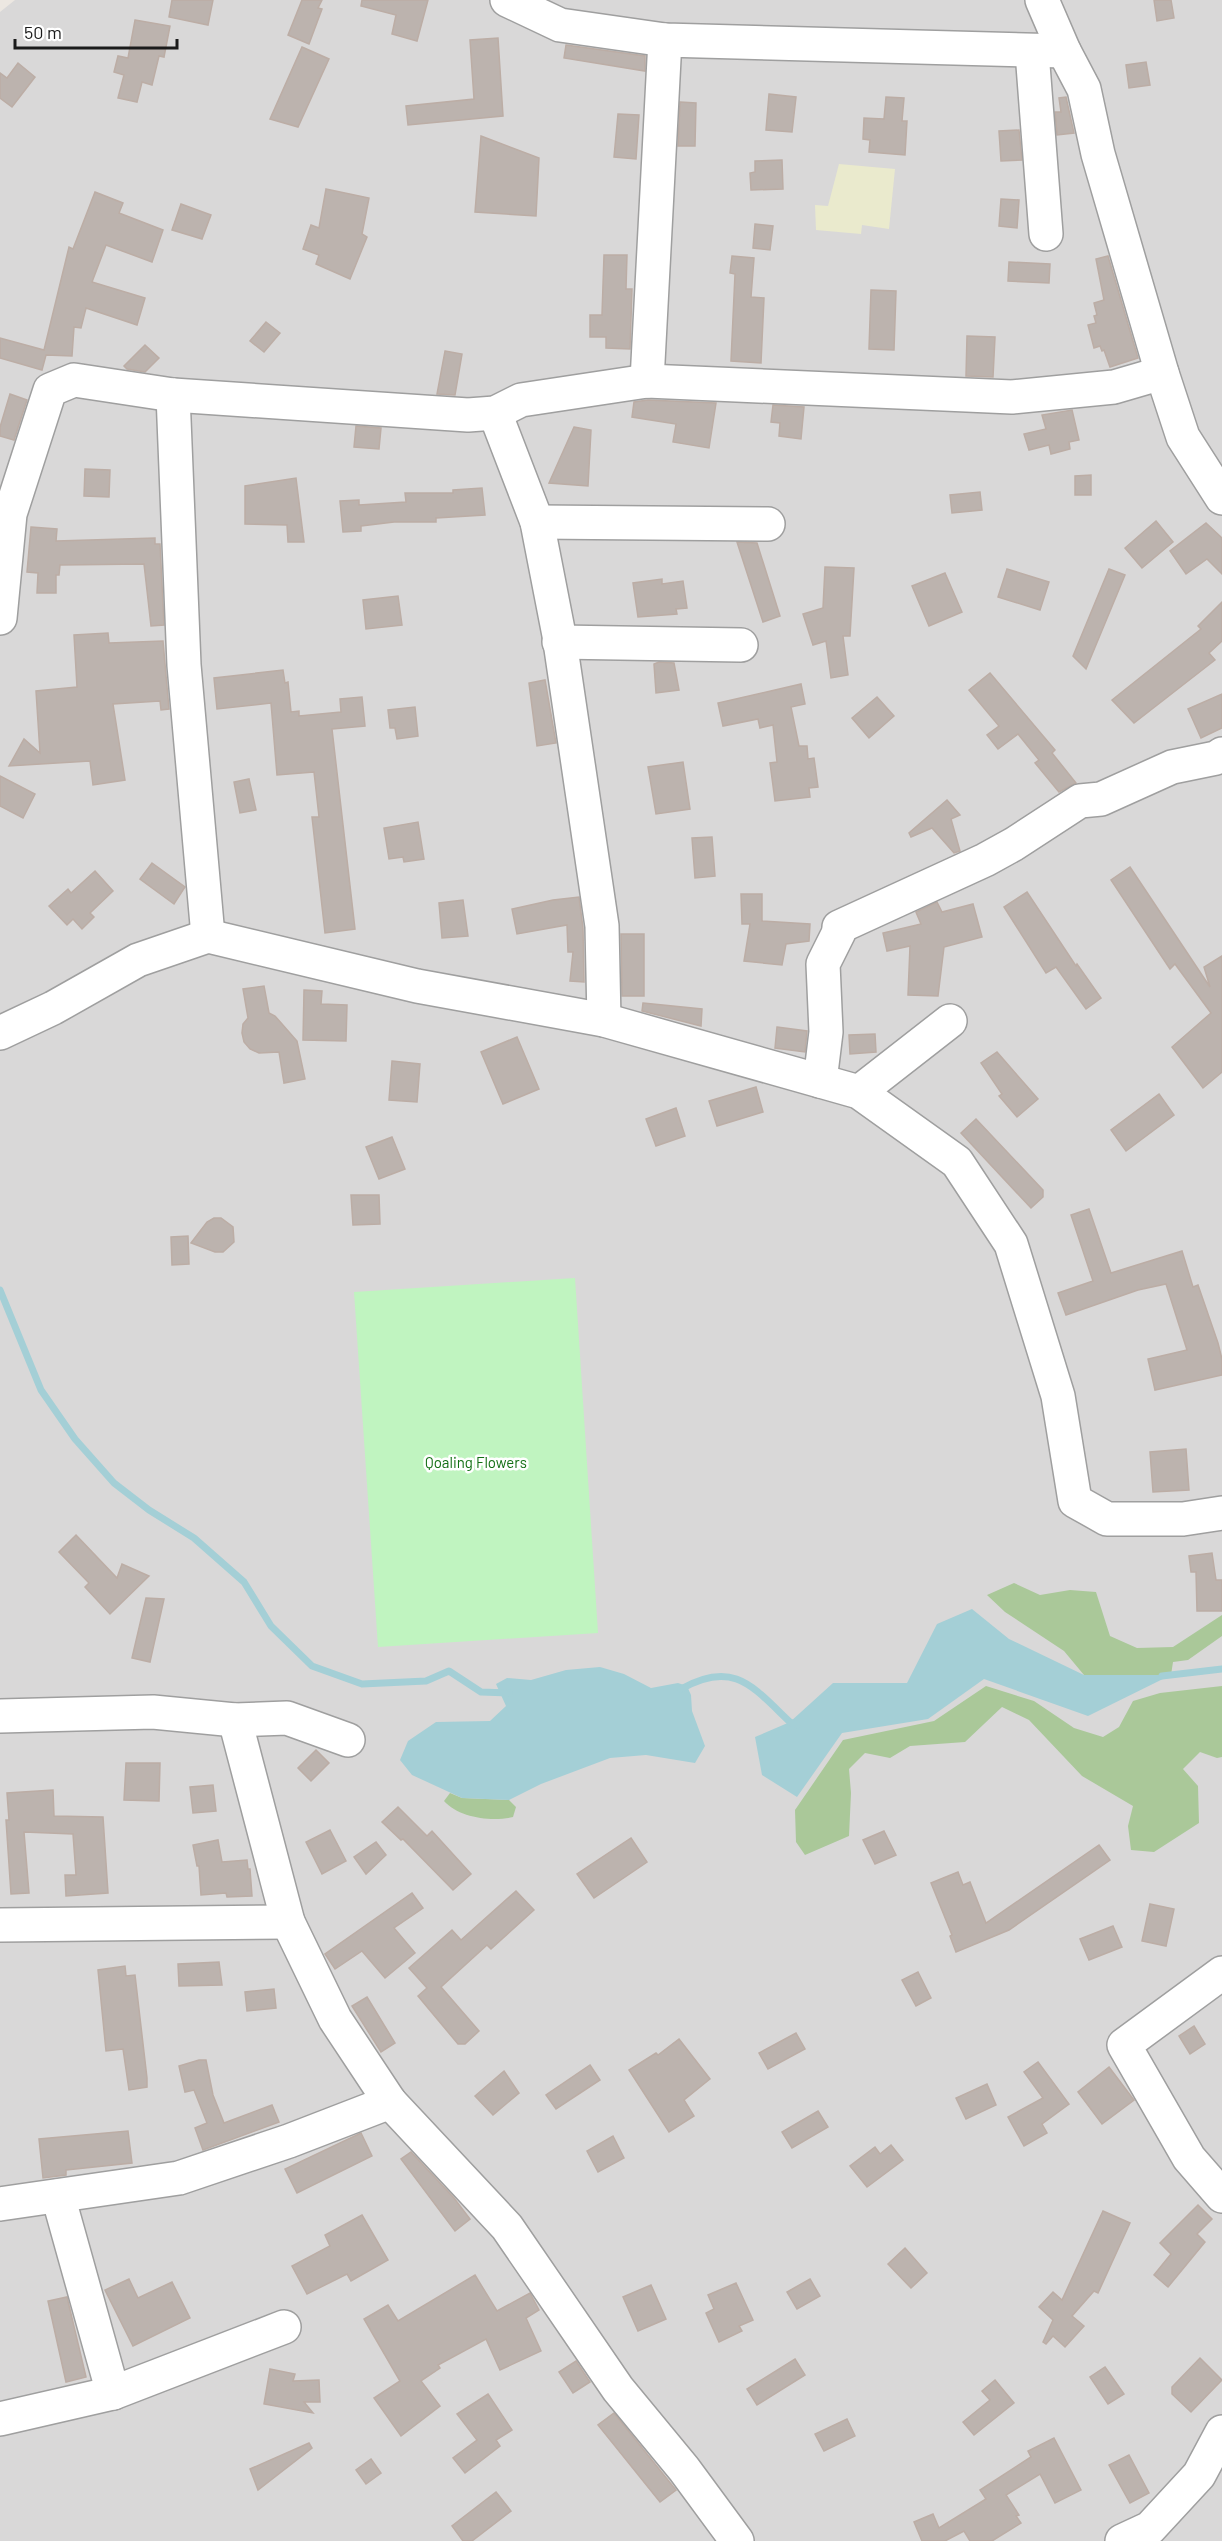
<svg xmlns="http://www.w3.org/2000/svg" width="1222" height="2541" font-family="Barlow,sans-serif">
<style>
.residential{fill:#d9d8d8}
.farmland{fill:#eaeacd}
.forest{fill:#aac899}
.park{fill:#c0f4c0}
.water{fill:#a4cfd6}
.lines{fill:none;stroke-linecap:round;stroke-linejoin:round}
.stream{stroke:#a4cfd6;stroke-width:7}
.building{fill:#bcb3ae;stroke:#bcada5;stroke-width:1.5}
.minor-casing{stroke:#9f9f9f;stroke-width:36}
.minor{stroke:#fff;stroke-width:33}
.labels{text-anchor:middle;stroke-width:5;stroke-linejoin:round;paint-order:stroke}
.park-label{font-size:15px;fill:#136f14;stroke:#fff}
</style>
<rect width="100%" height="100%" fill="#ece7e1"/>
<polygon class="residential" points="15,0 1222,0 1222,2541 0,2541 0,12"/>
<polygon class="farmland" points="839,164 895,169 889,229 862,225 861,234 816,230 815,205 828,206"/>
<g class="forest">
<polygon points="1014,1583 1040,1595 1070,1590 1096,1592 1110,1636 1137,1648 1173,1647 1222,1615 1222,1636 1188,1660 1173,1662 1171,1675 1084,1675 1064,1651 1005,1612 987,1595"/>
<polygon points="986,1686 1034,1701 1074,1728 1103,1737 1119,1727 1133,1701 1160,1693 1222,1686 1222,1757 1217,1758 1200,1752 1183,1769 1198,1786 1199,1823 1154,1852 1131,1850 1128,1826 1133,1806 1082,1776 1029,1720 1002,1707 965,1742 910,1746 890,1758 865,1753 849,1769 851,1793 849,1836 805,1855 796,1842 795,1810 843,1740 934,1721"/>
<path d="M450 1793 462 1798 509 1800 516 1807 513 1817C492 1822 459 1818 444 1801Z"/>
</g>
<polygon class="park" points="575,1278 598,1633 378,1647 354,1292"/>
<g class="water">
<polygon points="972,1609 1009,1639 1084,1675 1171,1675 1088,1716 984,1679 928,1719 842,1733 797,1797 762,1775 755,1737 790,1722 833,1683 907,1683 937,1624"/>
<polygon points="600,1667 624,1674 651,1688 678,1683 687,1686 691,1695 692,1711 705,1746 695,1763 646,1755 610,1758 541,1784 509,1800 462,1798 412,1775 400,1760 408,1741 436,1722 490,1721 506,1706 496,1684 507,1678 531,1680 566,1670"/>
</g>
<g class="lines">
<g class="stream">
<polyline points="0,1290 41,1390 75,1439 114,1483 149,1510 194,1538 244,1582 271,1626 312,1666 362,1684 426,1681 449,1671 481,1692 509,1693"/>
<polyline points="1162,1676 1222,1669"/>
<path d="M681 1689C734 1659 753 1687 790 1722L797 1725"/>
</g>
</g>
<g class="building">
<polygon points="172,0 213,0 208,25 169,17"/>
<polygon points="302,0 322,0 318,8 322,9 309,44 288,35"/>
<polygon points="362,0 428,0 417,41 392,34 396,15 361,6"/>
<polygon points="1154,0 1171,0 1174,18 1157,21"/>
<polygon points="135,20 170,26 164,57 159,56 152,85 142,82 137,102 118,98 124,75 114,72 118,56 128,58"/>
<polygon points="498,38 503,116 408,125 406,106 474,99 470,40"/>
<polygon points="566,45 645,56 645,71 564,58"/>
<polygon points="302,47 329,59 298,127 270,119"/>
<polygon points="1146,62 1150,85 1129,88 1126,65"/>
<polygon points="18,63 35,77 12,107 0,98 0,73 7,78"/>
<polygon points="769,94 796,97 792,132 766,130"/>
<polygon points="886,97 904,98 902,121 907,121 905,155 869,152 870,140 863,139 864,118 884,119"/>
<polygon points="1066,97 1074,133 1057,135 1055,112 1061,112 1059,98"/>
<polygon points="680,102 696,103 695,146 678,146"/>
<polygon points="618,114 639,115 636,159 614,157"/>
<polygon points="1019,130 1022,160 1001,161 999,131"/>
<polygon points="481,136 539,158 536,216 475,212"/>
<polygon points="782,160 783,189 751,190 750,173 755,172 755,161"/>
<polygon points="326,189 369,198 362,234 367,237 350,279 316,264 319,255 303,249 311,225 319,228"/>
<polygon points="95,192 123,203 119,213 163,230 152,262 106,245 92,282 145,298 137,325 86,308 81,328 74,327 72,356 46,355 42,370 0,358 0,338 44,350 69,247 73,249"/>
<polygon points="1001,199 1019,200 1017,228 999,226"/>
<polygon points="181,204 211,215 202,239 172,230"/>
<polygon points="755,224 773,226 770,250 753,248"/>
<polygon points="604,255 627,255 626,289 632,289 630,349 606,348 606,337 590,337 590,315 602,315"/>
<polygon points="732,256 754,258 751,297 764,298 761,363 731,361 735,274 730,273"/>
<polygon points="1108,256 1138,358 1110,367 1104,350 1102,351 1100,346 1094,348 1088,325 1096,323 1094,316 1097,315 1094,303 1104,300 1096,259"/>
<polygon points="1009,262 1050,264 1049,283 1008,281"/>
<polygon points="871,290 896,291 894,350 869,349"/>
<polygon points="266,322 280,333 264,352 250,341"/>
<polygon points="967,336 995,337 993,377 966,376"/>
<polygon points="145,345 159,358 145,372 127,369 124,366"/>
<polygon points="445,351 462,354 455,395 437,394"/>
<polygon points="10,394 27,400 14,440 0,436 0,427"/>
<polygon points="648,400 716,403 709,448 673,442 676,424 632,417 634,402"/>
<polygon points="773,405 804,407 801,439 779,436 780,423 771,422"/>
<polygon points="1072,410 1079,440 1069,442 1070,449 1051,454 1049,445 1029,450 1024,434 1046,429 1042,415"/>
<polygon points="356,426 381,428 379,449 354,447"/>
<polygon points="574,427 591,430 588,486 549,483"/>
<polygon points="85,469 110,470 109,497 84,496"/>
<polygon points="1091,475 1091,495 1075,495 1075,476"/>
<polygon points="296,478 304,542 288,542 287,525 245,524 245,486"/>
<polygon points="482,488 485,515 436,518 436,522 394,522 361,526 361,531 343,532 340,501 359,500 359,505 406,502 405,493 453,493 453,490"/>
<polygon points="980,492 982,510 952,513 950,495"/>
<polygon points="1156,521 1173,542 1142,568 1125,548"/>
<polygon points="1206,523 1222,538 1222,574 1207,559 1186,574 1170,551"/>
<polygon points="31,527 57,529 56,541 155,538 155,544 160,544 164,625 151,626 144,564 60,565 59,575 56,575 56,593 37,593 38,573 27,572"/>
<polygon points="737,542 757,543 780,616 763,622"/>
<polygon points="825,567 854,568 850,636 843,636 848,675 831,678 826,641 813,645 803,614 823,608"/>
<polygon points="1007,569 1049,582 1040,610 998,597"/>
<polygon points="1109,569 1125,575 1086,669 1073,656"/>
<polygon points="945,573 962,612 929,626 912,586"/>
<polygon points="662,579 662,584 683,581 687,608 676,609 677,614 638,617 633,583"/>
<polygon points="398,596 402,625 366,629 363,600"/>
<polygon points="1222,602 1222,641 1209,653 1215,660 1134,723 1112,700 1201,629 1198,626"/>
<polygon points="108,633 109,643 163,641 169,709 161,710 160,701 113,704 125,780 93,785 90,761 9,766 24,739 40,753 36,691 77,687 74,635"/>
<polygon points="659,662 674,663 679,690 656,693 654,664"/>
<polygon points="283,670 285,683 288,682 291,712 299,711 299,716 341,712 340,699 362,697 365,726 332,729 355,929 325,933 312,817 319,817 314,772 277,775 271,703 217,709 214,678"/>
<polygon points="990,673 1055,750 1052,753 1076,783 1059,792 1035,763 1039,760 1018,734 998,749 987,735 999,726 969,690"/>
<polygon points="545,680 556,743 537,746 529,683"/>
<polygon points="801,684 805,704 791,707 799,746 807,746 808,759 814,758 818,787 809,788 810,797 775,801 770,763 777,762 773,725 760,728 758,719 723,726 718,703"/>
<polygon points="1222,694 1222,728 1201,738 1188,709"/>
<polygon points="877,697 894,716 869,738 852,718"/>
<polygon points="415,707 418,736 397,739 395,728 390,728 388,710"/>
<polygon points="683,762 690,809 656,814 648,767"/>
<polygon points="0,776 35,794 23,818 0,806"/>
<polygon points="249,779 256,810 240,813 234,782"/>
<polygon points="947,800 960,815 951,819 960,851 954,853 932,828 911,837 909,833"/>
<polygon points="418,822 424,859 404,862 403,857 389,859 384,828"/>
<polygon points="712,837 715,876 695,878 692,838"/>
<polygon points="152,863 185,887 174,904 140,879"/>
<polygon points="1130,867 1210,987 1204,967 1222,956 1222,1072 1203,1088 1172,1047 1211,1013 1175,964 1170,969 1111,880"/>
<polygon points="95,871 113,891 90,913 94,917 82,929 73,919 67,925 49,906 68,889 71,893"/>
<polygon points="1027,892 1076,966 1077,964 1101,998 1086,1009 1056,967 1046,973 1004,907"/>
<polygon points="741,894 762,894 762,921 810,924 809,941 786,944 782,965 744,961 750,924 742,924"/>
<polygon points="579,897 583,928 584,982 570,981 573,952 568,952 567,925 517,934 512,909 553,900"/>
<polygon points="463,900 468,936 442,938 439,903"/>
<polygon points="937,902 942,912 973,904 982,937 944,947 938,996 908,995 910,946 887,951 883,933 921,924 916,912"/>
<polygon points="621,934 644,934 644,996 622,996"/>
<polygon points="264,986 269,1013 275,1016 297,1041 305,1079 284,1083 279,1052 259,1053 250,1049 244,1042 242,1033 243,1024 248,1018 243,989"/>
<polygon points="304,990 322,991 321,1004 347,1005 346,1041 303,1040"/>
<polygon points="643,1003 702,1009 701,1026 642,1011"/>
<polygon points="777,1027 807,1031 805,1052 775,1048"/>
<polygon points="875,1034 876,1052 850,1054 849,1035"/>
<polygon points="517,1037 539,1089 503,1104 481,1052"/>
<polygon points="997,1052 1038,1099 1017,1117 999,1096 1002,1094 981,1063"/>
<polygon points="392,1061 420,1064 417,1102 389,1100"/>
<polygon points="756,1087 763,1112 717,1126 709,1101"/>
<polygon points="1159,1094 1174,1115 1126,1151 1111,1130"/>
<polygon points="676,1108 685,1136 656,1146 646,1119"/>
<polygon points="976,1119 1043,1190 1043,1197 1031,1208 961,1133"/>
<polygon points="392,1137 405,1169 379,1179 366,1147"/>
<polygon points="351,1195 379,1195 380,1224 353,1225"/>
<polygon points="1089,1209 1111,1273 1182,1251 1193,1287 1198,1285 1218,1343 1222,1359 1222,1375 1155,1390 1148,1359 1187,1350 1166,1284 1138,1290 1066,1315 1058,1293 1093,1281 1071,1215"/>
<polygon points="214,1218 221,1218 233,1227 234,1242 223,1252 215,1252 191,1243 207,1222"/>
<polygon points="188,1236 189,1264 172,1265 171,1237"/>
<polygon points="1186,1449 1189,1490 1153,1492 1150,1452"/>
<polygon points="76,1535 117,1578 122,1564 149,1576 110,1614 85,1587 89,1583 59,1552"/>
<polygon points="1212,1553 1216,1580 1222,1580 1222,1611 1197,1611 1196,1572 1191,1572 1189,1556"/>
<polygon points="146,1598 164,1599 150,1662 132,1658"/>
<polygon points="316,1750 329,1763 311,1781 298,1768"/>
<polygon points="126,1763 160,1763 159,1801 124,1800"/>
<polygon points="213,1785 216,1811 193,1813 190,1787"/>
<polygon points="53,1790 54,1816 103,1817 108,1893 66,1896 65,1875 76,1875 73,1834 24,1832 29,1893 11,1894 6,1820 9,1820 7,1793"/>
<polygon points="398,1807 427,1836 432,1831 471,1874 453,1890 403,1839 401,1840 382,1822"/>
<polygon points="330,1830 346,1861 322,1874 306,1842"/>
<polygon points="884,1831 896,1855 875,1864 863,1840"/>
<polygon points="631,1838 647,1862 594,1898 577,1874"/>
<polygon points="218,1840 222,1862 247,1860 248,1869 250,1869 252,1896 227,1897 226,1893 201,1895 199,1866 197,1866 193,1845"/>
<polygon points="376,1842 386,1855 366,1874 354,1857"/>
<polygon points="1099,1845 1110,1860 1009,1930 956,1952 950,1936 952,1935 931,1883 958,1872 963,1885 970,1882 986,1923"/>
<polygon points="516,1891 534,1910 491,1949 487,1945 441,1987 479,2031 465,2044 458,2044 418,1996 427,1988 409,1968 452,1930 461,1940"/>
<polygon points="412,1893 423,1908 394,1928 415,1953 385,1978 362,1951 335,1969 325,1954"/>
<polygon points="1150,1904 1174,1909 1166,1946 1142,1941"/>
<polygon points="1113,1926 1122,1947 1089,1960 1080,1939"/>
<polygon points="219,1962 222,1985 179,1986 178,1964"/>
<polygon points="125,1966 126,1976 135,1975 147,2078 147,2087 129,2090 123,2049 106,2051 98,1970"/>
<polygon points="918,1972 931,1998 916,2006 902,1980"/>
<polygon points="274,1989 276,2008 247,2011 245,1992"/>
<polygon points="367,1997 395,2043 381,2052 352,2006"/>
<polygon points="1194,2026 1205,2044 1190,2054 1179,2036"/>
<polygon points="796,2033 805,2049 768,2069 759,2053"/>
<polygon points="679,2039 710,2079 684,2100 694,2116 669,2132 629,2070 656,2053 658,2055"/>
<polygon points="199,2060 206,2060 213,2095 224,2123 272,2105 279,2122 203,2150 195,2128 207,2123 194,2090 185,2092 179,2066"/>
<polygon points="1038,2062 1069,2104 1042,2124 1047,2133 1024,2146 1008,2117 1043,2098 1024,2072"/>
<polygon points="590,2065 600,2080 556,2109 546,2095"/>
<polygon points="1109,2067 1134,2100 1102,2124 1078,2092"/>
<polygon points="504,2071 519,2093 493,2115 475,2096"/>
<polygon points="987,2084 996,2105 966,2119 956,2098"/>
<polygon points="818,2111 828,2127 792,2148 782,2132"/>
<polygon points="128,2131 132,2163 66,2170 66,2175 43,2178 39,2139"/>
<polygon points="361,2133 372,2156 297,2193 285,2169"/>
<polygon points="613,2136 624,2158 598,2172 587,2151"/>
<polygon points="891,2145 903,2160 867,2187 850,2166 875,2147 880,2154"/>
<polygon points="411,2152 454,2198 470,2219 455,2231 401,2159"/>
<polygon points="1198,2205 1212,2219 1197,2234 1205,2242 1168,2287 1154,2275 1171,2254 1160,2243"/>
<polygon points="1103,2211 1130,2223 1098,2293 1094,2291 1072,2316 1084,2326 1065,2347 1053,2336 1046,2344 1043,2342 1053,2320 1039,2307 1053,2292 1062,2300"/>
<polygon points="362,2215 388,2260 351,2281 347,2274 307,2294 292,2266 330,2246 325,2235"/>
<polygon points="905,2248 927,2273 911,2288 888,2264"/>
<polygon points="475,2275 497,2311 530,2293 539,2310 526,2318 541,2351 500,2370 486,2339 438,2365 440,2368 421,2381 440,2406 401,2436 374,2398 400,2381 364,2319 388,2305 398,2321"/>
<polygon points="129,2279 138,2298 172,2282 190,2318 133,2346 105,2290"/>
<polygon points="810,2279 820,2296 797,2309 787,2292"/>
<polygon points="736,2283 753,2320 739,2326 742,2331 719,2342 706,2313 714,2309 708,2295"/>
<polygon points="651,2285 666,2319 638,2331 623,2297"/>
<polygon points="67,2297 86,2377 66,2382 48,2301"/>
<polygon points="1200,2358 1222,2380 1191,2412 1172,2394 1172,2387"/>
<polygon points="795,2359 805,2375 757,2405 747,2389"/>
<polygon points="576,2361 590,2382 573,2393 559,2372"/>
<polygon points="1105,2367 1124,2394 1108,2404 1090,2377"/>
<polygon points="270,2369 295,2374 293,2381 319,2380 320,2402 304,2402 313,2413 264,2404"/>
<polygon points="995,2380 1014,2403 974,2435 963,2422 990,2400 982,2391"/>
<polygon points="488,2394 512,2430 496,2440 500,2446 465,2473 453,2458 477,2440 457,2414"/>
<polygon points="614,2413 676,2490 660,2502 598,2425"/>
<polygon points="847,2419 855,2436 824,2451 815,2434"/>
<polygon points="1054,2438 1081,2490 1055,2503 1040,2474 1006,2495 1019,2515 1016,2516 1021,2523 992,2541 970,2541 964,2531 945,2541 922,2541 914,2522 933,2514 939,2528 986,2499 980,2490 1031,2457 1028,2451"/>
<polygon points="309,2443 312,2448 258,2490 250,2469"/>
<polygon points="1129,2455 1149,2493 1130,2503 1109,2465"/>
<polygon points="371,2459 381,2473 366,2484 356,2470"/>
<polygon points="496,2492 511,2511 472,2541 463,2541 452,2526"/>
</g>
<g class="lines">
<defs>
<g id="minor">
<polyline points="507,0 560,25 665,40 1064,51"/>
<polyline points="1042,0 1064,51 1084,89 1098,154 1162,373 1183,437 1222,498"/>
<polyline points="1032,52 1046,234"/>
<polyline points="647,381 665,40"/>
<polyline points="173,395 184,665 208,936"/>
<polyline points="495,413 537,522 559,635 602,926 604,1020"/>
<polyline points="537,522 768,524"/>
<polyline points="0,618 10,514 50,390 74,380 173,395 468,415 495,413 521,400 647,381 1012,397 1114,387 1162,373"/>
<polyline points="559,642 741,645"/>
<polyline points="839,927 985,860 1014,844 1080,801 1101,799 1172,767 1216,758 1222,754"/>
<polyline points="0,1033 53,1008 138,960 208,936 417,986 604,1020 859,1092 957,1162 1011,1244 1058,1396 1075,1501 1107,1519 1183,1519 1222,1513"/>
<polyline points="820,1081 826,1032 823,964 839,932"/>
<polyline points="859,1092 950,1021"/>
<polyline points="0,1716 153,1712 235,1720 287,1718 348,1740"/>
<polyline points="235,1720 288,1922 335,2019 390,2102 507,2227 618,2389 684,2469 737,2541"/>
<polyline points="0,1925 288,1922"/>
<polyline points="1222,1973 1124,2045 1189,2158 1222,2196"/>
<polyline points="58,2196 113,2393"/>
<polyline points="0,2204 179,2178 289,2141 390,2102"/>
<polyline points="0,2419 113,2393 284,2327"/>
<polyline points="1122,2541 1150,2528 1199,2475 1222,2432"/>
</g>
</defs>
<use href="#minor" class="minor-casing"/>
<use href="#minor" class="minor"/>
</g>
<g class="labels">
<g class="park-label">
<text x="476" y="1468">Qoaling Flowers</text>
</g>
</g>
<path d="M15 39v9h162v-9" fill="none" stroke="#1b1b1b" stroke-width="3"/>
<text x="24" y="39" font-size="18" fill="#1b1b1b" stroke="#ffffff" stroke-width="4.5" paint-order="stroke">50 m</text>
</svg>
